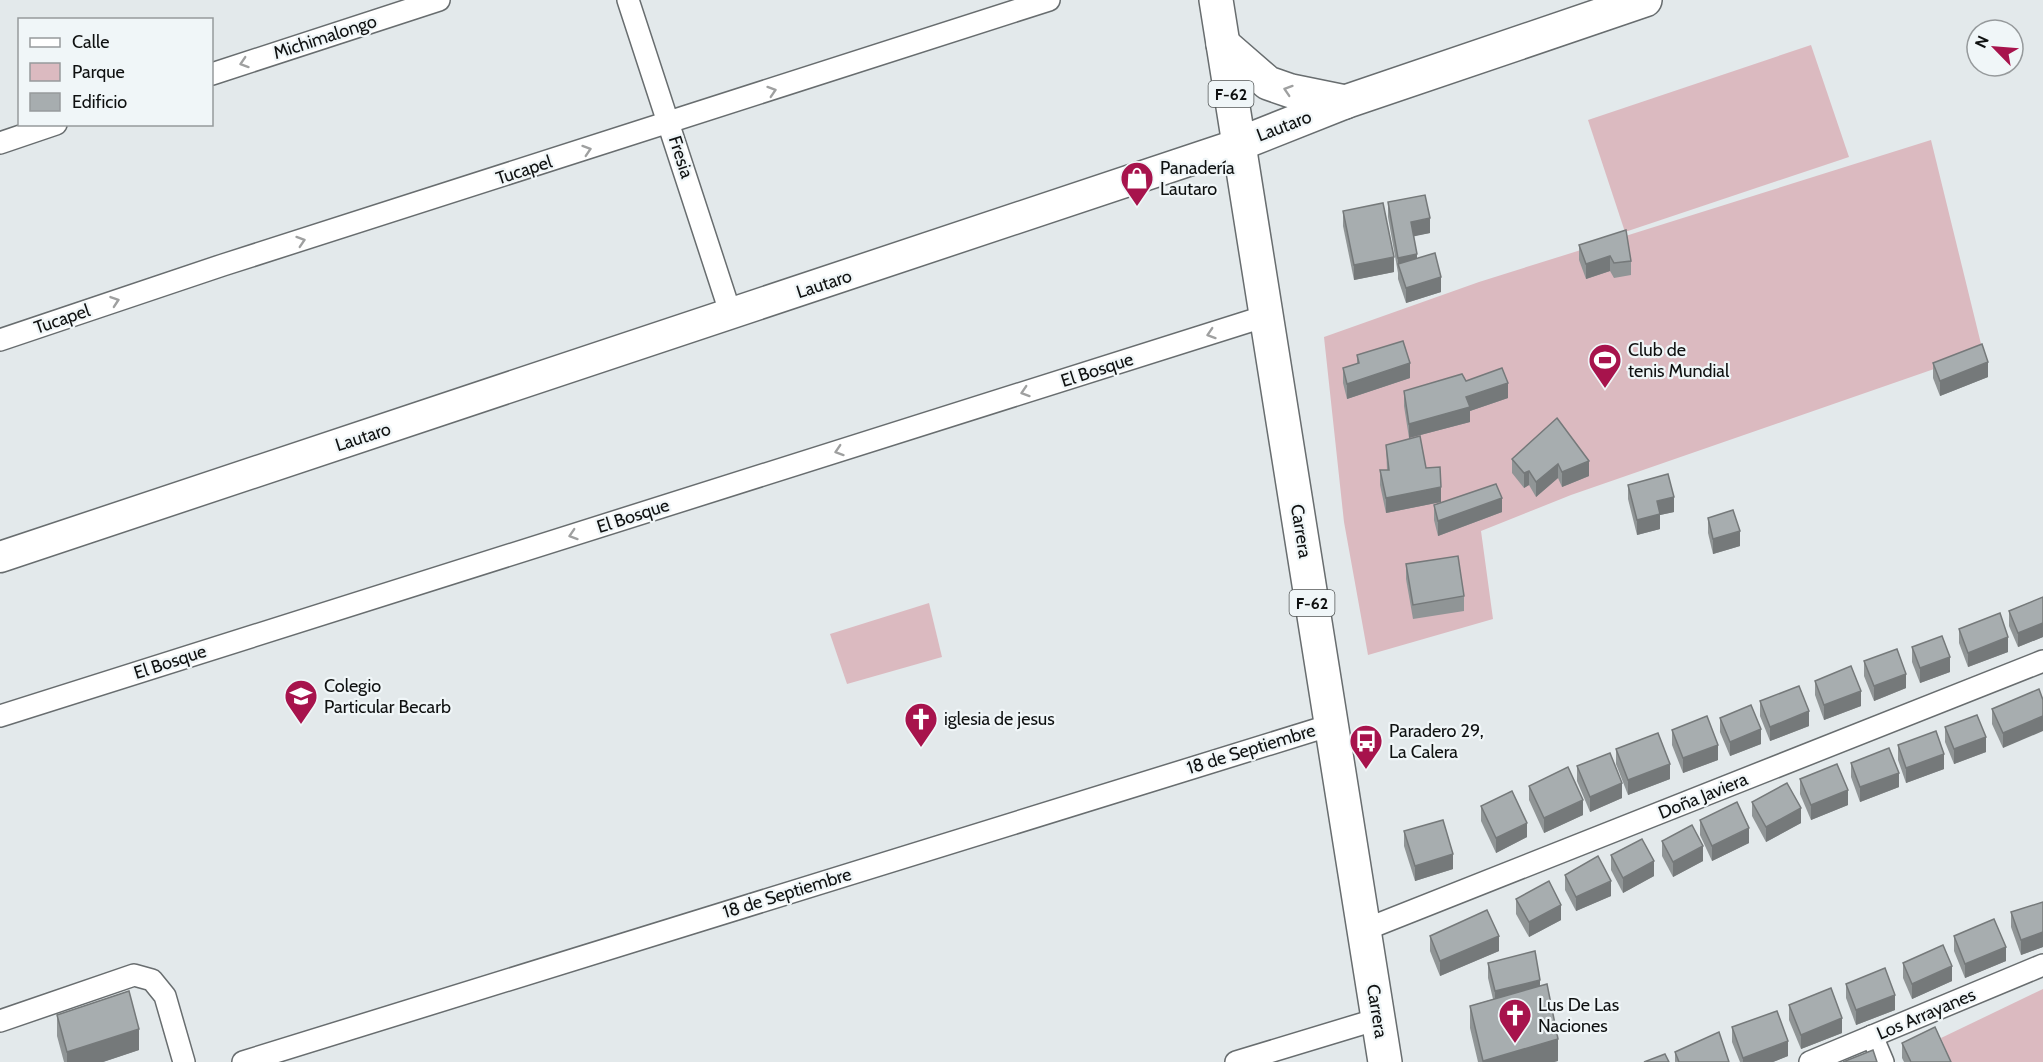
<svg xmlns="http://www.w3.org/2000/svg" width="2043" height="1062" font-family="Cabin,sans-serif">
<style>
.green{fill:#dbbac0}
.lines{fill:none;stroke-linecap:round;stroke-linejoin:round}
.street-casing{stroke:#686d6f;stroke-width:24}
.secondary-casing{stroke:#686d6f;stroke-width:33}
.primary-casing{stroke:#686d6f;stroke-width:36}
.street{stroke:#fff;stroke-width:21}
.secondary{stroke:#fff;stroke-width:30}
.primary{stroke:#fff;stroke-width:33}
.wall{fill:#909596}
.shaded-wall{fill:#75797a}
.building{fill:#a7adaf;stroke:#75797a;stroke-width:1.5}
.oneway{stroke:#9fa0a0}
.labels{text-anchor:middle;stroke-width:4.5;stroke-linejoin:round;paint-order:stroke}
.shield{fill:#f0f6f8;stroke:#525656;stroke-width:1.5}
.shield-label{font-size:16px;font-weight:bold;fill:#0f1111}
.street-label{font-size:18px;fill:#0f1111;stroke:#f0f6f8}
.poi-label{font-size:18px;fill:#0f1111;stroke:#f0f6f8;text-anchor:start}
</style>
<rect width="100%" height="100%" fill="#e3e9eb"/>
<g class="green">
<polygon points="1811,45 1849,157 1625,232 1588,120"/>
<polygon points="1931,140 1983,352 1571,495 1481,531 1493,619 1368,655 1344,522 1324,337 1479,282"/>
<polygon points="929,603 942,657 847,684 830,634"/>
<polygon points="2043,989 2043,1062 1951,1062 1941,1038"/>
</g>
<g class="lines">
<defs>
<g id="street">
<polyline points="628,0 731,315"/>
<polyline points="212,74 439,0"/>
<polyline points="0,143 56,124"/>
<polyline points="0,340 223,265 1049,0"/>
<polyline points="0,716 1266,316"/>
<polyline points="1364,930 2043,661"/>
<polyline points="0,1021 134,975 152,980 165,996 184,1062"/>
<polyline points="1872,1036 1883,1062"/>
<polyline points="243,1062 1331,725"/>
<polyline points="1236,1062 1378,1019"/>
<polyline points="1810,1062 2043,965"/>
</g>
<polyline id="secondary" points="0,557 1239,144"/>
<g id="primary">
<polyline points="1216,0 1385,1062"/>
<polyline points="1223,44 1268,83 1291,91 1345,102"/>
<polyline points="1239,144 1345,102 1645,0"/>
</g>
</defs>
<use href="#street" class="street-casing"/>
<use href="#secondary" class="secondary-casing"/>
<use href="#primary" class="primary-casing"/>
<use href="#street" class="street"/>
<use href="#secondary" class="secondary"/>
<use href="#primary" class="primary"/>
</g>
<g class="wall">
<polygon points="1388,202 1430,233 1413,236 1417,259 1441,292 1406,303 1398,279 1398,273 1388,217"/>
<polygon points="1343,211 1394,272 1354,280 1343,226"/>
<polygon points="1579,245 1631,261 1631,275 1614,278 1610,271 1586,279 1579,260"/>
<polygon points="1357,355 1410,378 1347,399 1343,383 1343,368 1357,364"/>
<polygon points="1933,363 1988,377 1940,396 1933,378"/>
<polygon points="1466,381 1508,398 1470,411 1470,422 1409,438 1404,406 1404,391"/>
<polygon points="1557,418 1589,476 1562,487 1558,478 1536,497 1529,485 1524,488 1512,473 1512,459"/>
<polygon points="1386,445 1426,468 1441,502 1386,513 1380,485 1380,470 1387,470"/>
<polygon points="1628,485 1674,512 1660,515 1660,529 1637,535 1628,499"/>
<polygon points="1434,505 1502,512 1438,536 1434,520"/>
<polygon points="1708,518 1740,546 1713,554 1708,533"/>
<polygon points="1406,564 1464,596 1464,611 1413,619 1406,579"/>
<polygon points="2043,597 2043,637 2018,647 2009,626 2009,611"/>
<polygon points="1959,629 2008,652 1968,667 1959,643"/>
<polygon points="1912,647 1950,672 1920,683 1912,662"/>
<polygon points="1864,661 1906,688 1874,701 1864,676"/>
<polygon points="1815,681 1861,706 1824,720 1815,695"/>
<polygon points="2039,689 2003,748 1992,724 1992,709"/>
<polygon points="1760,701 1809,726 1770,741 1760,716"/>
<polygon points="1720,718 1761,744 1730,756 1720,732"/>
<polygon points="1945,727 1986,752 1954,764 1945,742"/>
<polygon points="1672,730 1718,760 1683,773 1672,745"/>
<polygon points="1898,745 1944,769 1906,783 1898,760"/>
<polygon points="1616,749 1670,779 1628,795 1616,764"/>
<polygon points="1851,763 1899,787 1860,802 1851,777"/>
<polygon points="1577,766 1622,798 1590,812 1577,781"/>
<polygon points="1800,779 1848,805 1811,820 1800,794"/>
<polygon points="1529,786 1583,815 1544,833 1529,800"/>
<polygon points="1752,802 1801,823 1766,842 1752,816"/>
<polygon points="1481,806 1527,837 1496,853 1481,821"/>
<polygon points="1700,820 1749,843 1712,861 1700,835"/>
<polygon points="1404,831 1453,869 1415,881 1404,846"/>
<polygon points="1662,841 1703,861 1673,877 1662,856"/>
<polygon points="1611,855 1654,876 1623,893 1611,870"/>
<polygon points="1565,875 1611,896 1576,911 1565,890"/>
<polygon points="1516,899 1561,920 1529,937 1516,914"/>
<polygon points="2043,902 2043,947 2021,955 2011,927 2011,912"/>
<polygon points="1430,936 1499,951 1440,976 1430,951"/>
<polygon points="1954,936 2006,961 1965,978 1954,951"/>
<polygon points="1488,963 1540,986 1558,1061 1554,1062 1478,1062 1470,1028 1470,1006 1493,999 1488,978"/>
<polygon points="1903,963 1952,981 1912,999 1903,978"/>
<polygon points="1846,984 1895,1010 1856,1025 1846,998"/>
<polygon points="1789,1005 1842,1033 1801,1049 1789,1020"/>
<polygon points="57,1015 139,1050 103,1062 64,1062 57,1036"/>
<polygon points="1732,1027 1788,1056 1773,1062 1740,1062 1732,1042"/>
<polygon points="1902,1043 1951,1062 1904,1062 1902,1058"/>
<polygon points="1675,1052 1729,1062 1675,1062"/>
</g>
<g class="shaded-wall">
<polygon points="1430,218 1430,233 1411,237 1411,222"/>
<polygon points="1417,254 1417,269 1398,264 1398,273 1398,258"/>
<polygon points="1610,256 1610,271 1586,279 1586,264"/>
<polygon points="1394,257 1394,272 1354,280 1354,265"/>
<polygon points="1441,277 1441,292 1406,303 1406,288"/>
<polygon points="1988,362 1988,377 1940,396 1940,381"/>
<polygon points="1410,363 1410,378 1347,399 1347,384"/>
<polygon points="1508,383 1508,398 1470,411 1470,422 1409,438 1409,424 1466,397"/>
<polygon points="1589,461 1589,476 1562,487 1562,472"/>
<polygon points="1558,464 1558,478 1536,497 1536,482"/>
<polygon points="1529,471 1529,485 1524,488 1524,473"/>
<polygon points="1441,487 1441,502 1386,513 1386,498"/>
<polygon points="1674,497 1674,512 1660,515 1660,529 1637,535 1637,520 1657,501"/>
<polygon points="1502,498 1502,512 1438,536 1438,521"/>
<polygon points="1740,531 1740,546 1713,554 1713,539"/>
<polygon points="2043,623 2043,637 2018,647 2018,633"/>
<polygon points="2008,637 2008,652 1968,667 1968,653"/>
<polygon points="1950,657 1950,672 1920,683 1920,668"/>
<polygon points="1906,674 1906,688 1874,701 1874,686"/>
<polygon points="1861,691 1861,706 1824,720 1824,705"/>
<polygon points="1809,711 1809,726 1770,741 1770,727"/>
<polygon points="2043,716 2043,731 2003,748 2003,733"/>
<polygon points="1761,729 1761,744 1730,756 1730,742"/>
<polygon points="1986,737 1986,752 1954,764 1954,749"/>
<polygon points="1718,745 1718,760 1683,773 1683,758"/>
<polygon points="1944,754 1944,769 1906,783 1906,768"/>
<polygon points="1670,764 1670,779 1628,795 1628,780"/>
<polygon points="1899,773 1899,787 1860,802 1860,787"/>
<polygon points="1622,783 1622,798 1590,812 1590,797"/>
<polygon points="1848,790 1848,805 1811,820 1811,805"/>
<polygon points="1583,800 1583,815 1544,833 1544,818"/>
<polygon points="1801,808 1801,823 1766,842 1766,827"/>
<polygon points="1527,823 1527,837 1496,853 1496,838"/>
<polygon points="1749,828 1749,843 1712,861 1712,846"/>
<polygon points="1703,846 1703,861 1673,877 1673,862"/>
<polygon points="1453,854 1453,869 1415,881 1415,866"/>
<polygon points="1654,861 1654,876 1623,893 1623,878"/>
<polygon points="1611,881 1611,896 1576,911 1576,897"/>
<polygon points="1561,905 1561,920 1529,937 1529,922"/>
<polygon points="2043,932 2043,947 2021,955 2021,940"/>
<polygon points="1499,936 1499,951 1440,976 1440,961"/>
<polygon points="2006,947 2006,961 1965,978 1965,964"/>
<polygon points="1952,966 1952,981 1912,999 1912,984"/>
<polygon points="1540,980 1540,995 1495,1006 1495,991"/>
<polygon points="1895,995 1895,1010 1856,1025 1856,1010"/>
<polygon points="1842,1018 1842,1033 1801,1049 1801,1035"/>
<polygon points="139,1029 139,1050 103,1062 67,1062 67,1052"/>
<polygon points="1558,1039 1558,1061 1554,1062 1483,1062 1483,1061"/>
<polygon points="1788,1041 1788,1056 1773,1062 1743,1062 1743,1058"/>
</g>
<g class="building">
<polygon points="1425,195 1430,218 1411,222 1417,254 1398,258 1388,202"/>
<polygon points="1383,203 1394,257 1354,265 1343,211"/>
<polygon points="1626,230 1631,261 1614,263 1610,256 1586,264 1579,245"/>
<polygon points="1435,253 1441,277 1406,288 1398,264"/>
<polygon points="1403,341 1410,363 1347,384 1343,368 1359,363 1357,355"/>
<polygon points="1982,344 1988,362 1940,381 1933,363"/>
<polygon points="1502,368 1508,383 1466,397 1470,407 1409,424 1404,391 1462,374 1466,381"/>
<polygon points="1557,418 1589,461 1562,472 1558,464 1536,482 1529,471 1524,473 1512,459"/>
<polygon points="1420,436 1426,468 1440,467 1441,487 1386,498 1380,470 1389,470 1386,445"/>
<polygon points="1668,474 1674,497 1657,501 1660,514 1637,520 1628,485"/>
<polygon points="1496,484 1502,498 1438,521 1434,505"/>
<polygon points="1733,510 1740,531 1713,539 1708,518"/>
<polygon points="1458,556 1464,596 1413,605 1406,564"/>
<polygon points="2043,597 2043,623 2018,633 2009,611"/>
<polygon points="2000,613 2008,637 1968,653 1959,629"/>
<polygon points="1942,636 1950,657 1920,668 1912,647"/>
<polygon points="1897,649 1906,674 1874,686 1864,661"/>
<polygon points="1851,666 1861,691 1824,705 1815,681"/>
<polygon points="1799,686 1809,711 1770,727 1760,701"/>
<polygon points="2039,689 2043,700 2043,716 2003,733 1992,709"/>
<polygon points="1751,705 1761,729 1730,742 1720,718"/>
<polygon points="1977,715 1986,737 1954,749 1945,727"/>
<polygon points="1707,716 1718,745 1683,758 1672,730"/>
<polygon points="1936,731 1944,754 1906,768 1898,745"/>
<polygon points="1658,733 1670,764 1628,780 1616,749"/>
<polygon points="1889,748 1899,773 1860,787 1851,763"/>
<polygon points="1610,753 1622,783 1590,797 1577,766"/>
<polygon points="1837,764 1848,790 1811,805 1800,779"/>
<polygon points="1568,767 1583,800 1544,818 1529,786"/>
<polygon points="1787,783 1801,808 1766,827 1752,802"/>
<polygon points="1512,791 1527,823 1496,838 1481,806"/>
<polygon points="1737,802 1749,828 1712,846 1700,820"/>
<polygon points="1443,820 1453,854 1415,866 1404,831"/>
<polygon points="1692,825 1703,846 1673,862 1662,841"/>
<polygon points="1642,839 1654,861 1623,878 1611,855"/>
<polygon points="1598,856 1611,881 1576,897 1565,875"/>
<polygon points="1549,881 1561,905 1529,922 1516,899"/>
<polygon points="2043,902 2043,932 2021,940 2011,912"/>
<polygon points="1487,910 1499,936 1440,961 1430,936"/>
<polygon points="1994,919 2006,947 1965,964 1954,936"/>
<polygon points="1943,945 1952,966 1912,984 1903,963"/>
<polygon points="1535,951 1540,980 1495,991 1488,963"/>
<polygon points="1885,968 1895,995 1856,1010 1846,984"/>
<polygon points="1547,984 1558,1039 1483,1061 1470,1006"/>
<polygon points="1831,988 1842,1018 1801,1035 1789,1005"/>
<polygon points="129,991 139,1029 67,1052 57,1015"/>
<polygon points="1777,1011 1788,1041 1743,1058 1732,1027"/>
<polygon points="1935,1027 1951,1062 1911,1062 1902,1043"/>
<polygon points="1719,1032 1729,1062 1679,1062 1675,1052"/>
<polygon points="1873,1050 1877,1062 1843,1062"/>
<polygon points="1665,1054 1669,1062 1644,1062"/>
</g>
<defs><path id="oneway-chevron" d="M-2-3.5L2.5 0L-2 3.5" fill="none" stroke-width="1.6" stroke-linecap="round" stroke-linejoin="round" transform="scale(1.5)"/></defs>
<g class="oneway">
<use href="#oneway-chevron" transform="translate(244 63) rotate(162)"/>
<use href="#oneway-chevron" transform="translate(1288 90) rotate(-162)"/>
<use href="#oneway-chevron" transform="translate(772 91) rotate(-18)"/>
<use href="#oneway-chevron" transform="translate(587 150) rotate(-18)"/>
<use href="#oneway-chevron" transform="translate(301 241) rotate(-18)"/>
<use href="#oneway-chevron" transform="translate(115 301) rotate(-19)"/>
<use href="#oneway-chevron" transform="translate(1211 334) rotate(162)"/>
<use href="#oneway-chevron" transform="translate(1025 392) rotate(162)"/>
<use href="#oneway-chevron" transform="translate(839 451) rotate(162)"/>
<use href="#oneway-chevron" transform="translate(573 535) rotate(162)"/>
</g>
<defs>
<symbol id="shop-pin" viewBox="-11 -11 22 30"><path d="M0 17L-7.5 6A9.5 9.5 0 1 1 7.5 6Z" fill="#a7134c" stroke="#f0f6f8"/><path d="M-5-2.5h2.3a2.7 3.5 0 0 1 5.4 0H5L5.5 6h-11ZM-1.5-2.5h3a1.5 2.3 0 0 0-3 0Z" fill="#fff"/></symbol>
<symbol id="stadium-pin" viewBox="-11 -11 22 30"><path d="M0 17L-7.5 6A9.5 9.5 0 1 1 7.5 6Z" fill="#a7134c" stroke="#f0f6f8"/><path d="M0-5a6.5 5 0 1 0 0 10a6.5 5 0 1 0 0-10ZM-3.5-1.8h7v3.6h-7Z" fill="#fff"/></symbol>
<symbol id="school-pin" viewBox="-11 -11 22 30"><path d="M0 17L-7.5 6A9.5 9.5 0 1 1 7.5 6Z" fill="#a7134c" stroke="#f0f6f8"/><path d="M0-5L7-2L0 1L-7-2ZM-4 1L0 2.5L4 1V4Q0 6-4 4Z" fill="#fff"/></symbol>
<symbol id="church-pin" viewBox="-11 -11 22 30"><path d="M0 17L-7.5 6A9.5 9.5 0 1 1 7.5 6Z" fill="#a7134c" stroke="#f0f6f8"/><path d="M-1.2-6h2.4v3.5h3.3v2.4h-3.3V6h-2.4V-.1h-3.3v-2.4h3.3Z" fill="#fff"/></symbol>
<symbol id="bus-pin" viewBox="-11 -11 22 30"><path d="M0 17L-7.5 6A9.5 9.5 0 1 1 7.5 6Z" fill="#a7134c" stroke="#f0f6f8"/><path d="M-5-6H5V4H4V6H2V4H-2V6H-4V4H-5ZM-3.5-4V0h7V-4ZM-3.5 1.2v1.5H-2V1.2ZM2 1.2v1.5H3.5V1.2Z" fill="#fff"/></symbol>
</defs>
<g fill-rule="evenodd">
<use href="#shop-pin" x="1118" y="159" width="38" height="52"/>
<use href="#stadium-pin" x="1586" y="341" width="38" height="52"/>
<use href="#school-pin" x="282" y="677" width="38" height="52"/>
<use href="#church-pin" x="902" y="700" width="38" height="52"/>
<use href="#bus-pin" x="1347" y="722" width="38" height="52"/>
<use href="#church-pin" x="1496" y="996" width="38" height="52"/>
</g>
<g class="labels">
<g class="shield">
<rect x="1208.5" y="81" width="45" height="26" rx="4.5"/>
<rect x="1289.5" y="590" width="45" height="26" rx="4.5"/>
</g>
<g class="shield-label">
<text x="1231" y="100">F-62</text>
<text x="1312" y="609">F-62</text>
</g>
<g class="street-label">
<text transform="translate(325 37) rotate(-18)" y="6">Michimalongo</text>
<text transform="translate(1284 126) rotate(-21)" y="6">Lautaro</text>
<text transform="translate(681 157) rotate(72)" y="6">Fresia</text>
<text transform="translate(524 170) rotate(-18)" y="6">Tucapel</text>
<text transform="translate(824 284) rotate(-18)" y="6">Lautaro</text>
<text transform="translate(62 319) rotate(-19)" y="6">Tucapel</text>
<text transform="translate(1097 370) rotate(-18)" y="6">El Bosque</text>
<text transform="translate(363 437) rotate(-18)" y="6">Lautaro</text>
<text transform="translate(633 516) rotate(-18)" y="6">El Bosque</text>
<text transform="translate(1301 531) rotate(81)" y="6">Carrera</text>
<text transform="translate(170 662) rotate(-18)" y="6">El Bosque</text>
<text transform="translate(1251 749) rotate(-17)" y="6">18 de Septiembre</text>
<text transform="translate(1703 796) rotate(-22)" y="6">Doña Javiera</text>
<text transform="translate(787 893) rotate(-17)" y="6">18 de Septiembre</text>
<text transform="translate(1377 1011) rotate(81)" y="6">Carrera</text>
<text transform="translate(1926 1014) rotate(-23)" y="6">Los Arrayanes</text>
</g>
<g class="poi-label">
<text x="1160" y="174">Panadería<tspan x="1160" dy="21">Lautaro</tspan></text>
<text x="1628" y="356">Club de<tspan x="1628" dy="21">tenis Mundial</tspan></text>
<text x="324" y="692">Colegio<tspan x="324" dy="21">Particular Becarb</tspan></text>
<text x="944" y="725">iglesia de jesus</text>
<text x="1389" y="737">Paradero 29,<tspan x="1389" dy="21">La Calera</tspan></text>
<text x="1538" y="1011">Lus De Las<tspan x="1538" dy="21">Naciones</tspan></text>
</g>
</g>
<rect x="18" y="18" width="195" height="108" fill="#f0f6f8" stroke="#969a9c" stroke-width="1.5"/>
<rect x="30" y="38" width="30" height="9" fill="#ffffff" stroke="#969a9c" stroke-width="1.5"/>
<text x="72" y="48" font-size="18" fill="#0f1111">Calle</text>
<rect x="30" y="63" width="30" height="18" fill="#dbbac0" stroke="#969a9c" stroke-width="1.5"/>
<text x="72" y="78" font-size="18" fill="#0f1111">Parque</text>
<rect x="30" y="93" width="30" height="18" fill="#a7adaf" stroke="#969a9c" stroke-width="1.5"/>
<text x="72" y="108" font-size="18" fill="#0f1111">Edificio</text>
<g transform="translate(1995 48) rotate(295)"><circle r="28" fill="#f0f6f8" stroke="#969a9c" stroke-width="1.5"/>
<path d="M0-4.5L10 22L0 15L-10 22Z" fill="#a7134c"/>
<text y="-9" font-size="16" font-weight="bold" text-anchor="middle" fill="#0f1111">N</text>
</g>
</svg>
